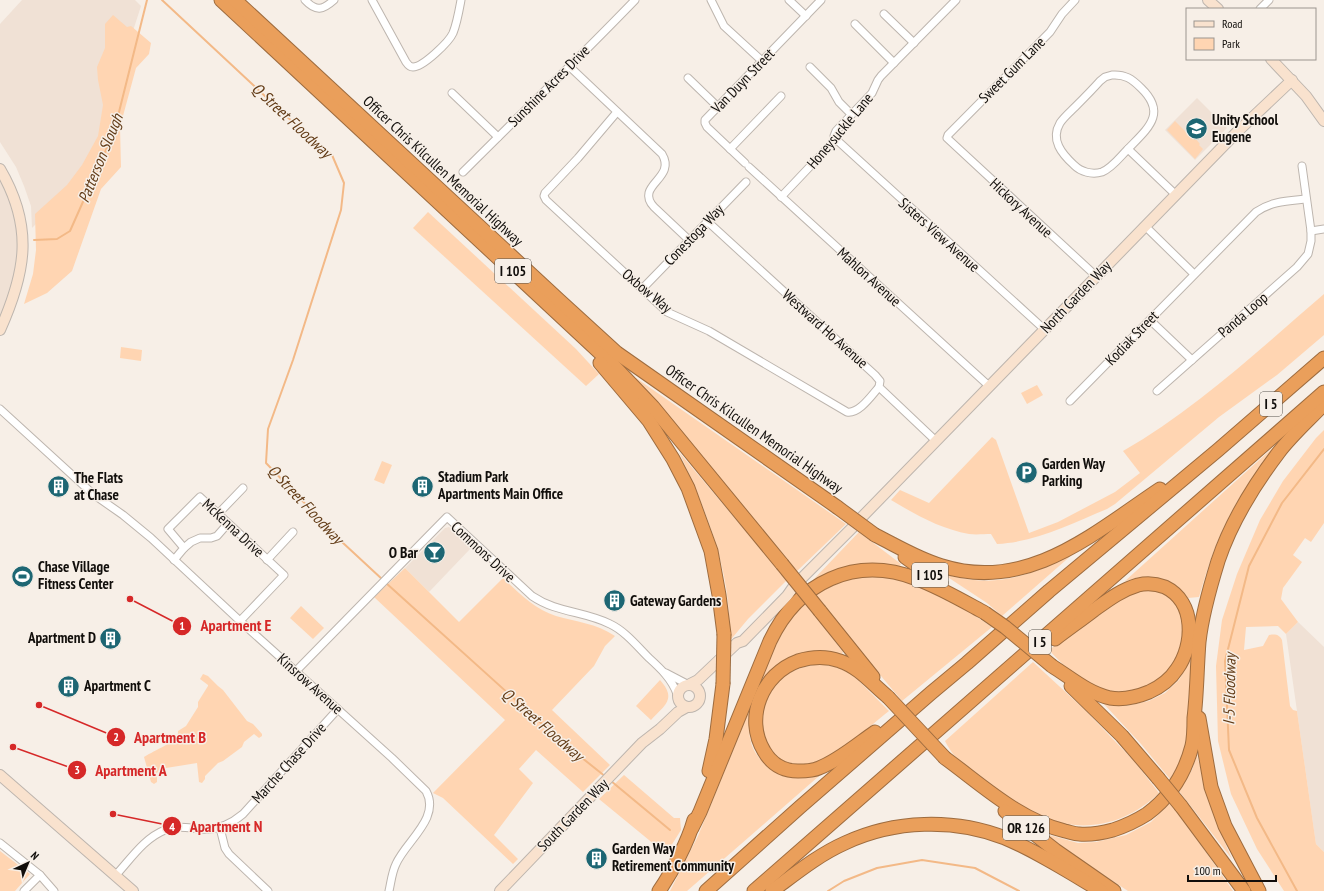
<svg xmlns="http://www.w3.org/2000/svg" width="1324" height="891" font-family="'PT Sans Narrow',sans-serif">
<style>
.built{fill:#f0e1d5}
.green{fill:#ffd5b2}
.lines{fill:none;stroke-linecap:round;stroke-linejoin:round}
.stream{stroke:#f3b987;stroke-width:2}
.street-casing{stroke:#bdb5ae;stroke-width:9}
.secondary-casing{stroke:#bdb5ae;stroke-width:12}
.highway-casing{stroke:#9e6c3f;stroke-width:15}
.street{stroke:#fff;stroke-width:7}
.secondary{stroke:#f9e2ce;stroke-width:10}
.highway{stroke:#ea9f5b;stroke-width:13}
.highway-bridge-casing{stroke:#9e6c3f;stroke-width:15;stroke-linecap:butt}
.highway-bridge{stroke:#ea9f5b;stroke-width:13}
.labels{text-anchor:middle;stroke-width:3;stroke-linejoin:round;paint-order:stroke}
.shield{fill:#f7efe7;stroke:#56524d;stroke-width:1}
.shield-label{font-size:14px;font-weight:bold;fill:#110e0b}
.street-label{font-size:15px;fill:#110e0b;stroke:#f7efe7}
.poi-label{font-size:15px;font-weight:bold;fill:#110e0b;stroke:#f7efe7;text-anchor:start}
.water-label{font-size:16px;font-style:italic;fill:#623b16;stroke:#f7efe7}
.leader{fill:none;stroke:#d62828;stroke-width:1.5}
.callout-dot{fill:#d62828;stroke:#f7efe7;stroke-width:1.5}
.mark-label{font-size:12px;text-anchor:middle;font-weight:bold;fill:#fff}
.callout-label{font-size:16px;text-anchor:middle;font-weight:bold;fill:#d62828;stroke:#f7efe7;stroke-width:3;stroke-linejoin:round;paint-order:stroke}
</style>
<rect width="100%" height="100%" fill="#f7efe7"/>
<g class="built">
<polygon points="22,0 135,0 141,6 131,37 99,159 32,228 31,206 24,186 16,167 0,142 0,24"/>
<polygon points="1197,98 1227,128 1195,160 1165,130"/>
<polygon points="0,169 24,243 0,330"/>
<polygon points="449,527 471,548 429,592 405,568 445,528"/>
<polygon points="1298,622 1324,647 1324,852 1316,844 1286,634"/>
</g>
<g class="green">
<polygon points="113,15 127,27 131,26 151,43 149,54 136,68 120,127 121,167 101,189 72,271 47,293 24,304 33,274 36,250 35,214 67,185 82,165 98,136 103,105 98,80 97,67 105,48 105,24"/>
<polygon points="1175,121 1193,139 1195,138 1200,144 1199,145 1203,149 1195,159 1167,130"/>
<polygon points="428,212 576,349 599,374 586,386 413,228"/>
<path d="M1324 294V335L1277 375 1219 417 1115 504 1107 509C1070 524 1037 542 997 544L991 534C984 534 976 535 969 534 941 529 916 515 891 500L900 490 929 503 992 437 996 440 1029 533 1058 522 1115 492 1140 473 1123 451C1196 409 1260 349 1324 294Z"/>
<polygon points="121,347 142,350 141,361 120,358"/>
<polygon points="633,378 636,378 846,524 795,573"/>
<polygon points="1037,385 1043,395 1027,404 1021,393"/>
<path d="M1324 430V523L1311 542 1305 538 1293 555 1302 562 1283 588 1281 599 1298 622 1286 634 1278 626 1246 627 1244 650 1263 646 1269 635C1275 634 1279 634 1282 640L1290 706 1293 710 1297 711 1316 844 1324 852V891H1284L1257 849 1231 794 1218 741 1216 666 1222 620 1237 574 1260 520 1283 481 1316 438Z"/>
<path d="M1278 443C1260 467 1242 491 1229 517 1215 543 1207 570 1199 597L1188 598 1177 586 1162 579 1146 577 1125 581Z"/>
<path d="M679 452 787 580 748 619 728 643C728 634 729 624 729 615 726 558 703 504 679 452Z"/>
<polygon points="382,461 392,465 384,484 374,480"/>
<path d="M859 532 901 564 898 568C862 562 847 564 815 582L813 580Z"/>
<path d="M1074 553 1002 616 987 603 943 574C953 576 964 579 974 580 1011 584 1042 570 1074 553Z"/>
<path d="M405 568 459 622 503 578C519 593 534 609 556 616 576 622 596 623 615 636L605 646 594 666 552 710 610 765 583 792 536 750 519 769 533 783 494 835 518 859 513 864 443 798 433 793 505 720 374 597Z"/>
<path d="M864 576C879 577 894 578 910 583 936 590 968 611 992 627L902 701 813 595 848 579Z"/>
<path d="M1150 588C1155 589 1163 590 1167 593 1174 597 1182 611 1183 619 1183 625 1186 634 1185 640 1183 646 1177 661 1173 665 1162 680 1133 696 1114 693 1088 690 1066 668 1049 650L1121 596Z"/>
<path d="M805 602 843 652 841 655C822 652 803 650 786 659 778 664 772 672 766 679L761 676 780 636 791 616Z"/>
<polygon points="301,606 324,628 313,639 290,618"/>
<polygon points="1191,658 1186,741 1182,759 1170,779 1141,744 1103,703 1126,706 1149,701 1165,693 1179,680"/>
<path d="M1033 662 1085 710 1134 761 1159 793C1129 822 1090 833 1050 820 1027 813 1005 795 986 780 976 772 962 764 953 754 950 750 947 745 945 741Z"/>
<path d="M820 664 836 667 852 674 889 711C867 728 842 754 815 763 805 767 795 766 785 762 750 744 758 693 788 674 797 668 809 666 820 664Z"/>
<path d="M203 674 208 676 218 686 223 690 247 721 253 724 262 734V736L259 738 254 734 244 742 242 747 223 761 218 763 205 776V779L202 783 199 782 197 763 160 769 157 773V782L154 784 151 782 144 757C150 753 174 742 177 737 178 735 178 733 178 731L186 726 198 707V702L208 686V685L200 679Z"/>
<path d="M660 680C677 699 665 705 651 720L636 706Z"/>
<path d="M749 711C750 721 748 733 751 742 754 757 771 771 785 776 795 779 808 777 819 776L687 891H670L698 836Z"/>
<path d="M1197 755C1206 790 1217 825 1232 859L1179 791 1192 770Z"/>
<polygon points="624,775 674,818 680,818 681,830 666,854 599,799"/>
<polygon points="1171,802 1233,891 1128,891 1081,860 1046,834 1078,843 1096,842 1126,835 1151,822"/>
<polygon points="0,851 30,874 15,891 0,891"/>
</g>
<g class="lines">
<g class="stream">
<polyline points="162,0 297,126 332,155 344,183 341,210 293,360 268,429 266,463 342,542 383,580"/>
<polyline points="34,240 57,239 70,231 114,132 147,0"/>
<polyline points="386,583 562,742 606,777"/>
<polyline points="611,781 670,830"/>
<polyline points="828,891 844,881 877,868 922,860 975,868 1019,891"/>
<polyline points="1297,891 1257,818 1229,750 1225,661 1249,566 1282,503 1324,449"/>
</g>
<defs>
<g id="street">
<path d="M305 0C316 12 323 10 334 0"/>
<path d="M372 0 406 62C408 65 410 67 413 67 423 67 449 42 453 33 457 23 459 11 461 0"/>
<polyline points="711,0 724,26 762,61"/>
<polyline points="789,0 806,16"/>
<polyline points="956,0 881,76 878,80 872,93 836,131 834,136 839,142 1044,329"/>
<polyline points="1075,0 1062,14 1050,32 948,135 947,138 1096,276"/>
<polyline points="1260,9 1269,0"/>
<polyline points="884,14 914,43"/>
<polyline points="855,24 894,63"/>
<path d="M570 67 662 154C677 179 634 185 654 207L689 240"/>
<polyline points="810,67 831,88 839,102 851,114"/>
<path d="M1112 75C1125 74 1132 79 1141 88 1168 114 1147 129 1127 150 1120 157 1112 168 1102 172 1092 175 1081 172 1074 165 1062 154 1050 140 1060 123 1064 117 1070 112 1075 107 1083 99 1092 90 1100 81L1105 77Z"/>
<polyline points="688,78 718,107"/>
<polyline points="452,93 498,137"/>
<path d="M617 112 578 158 545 193 544 196 546 200 667 312 709 331 847 412C859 414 871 396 879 387"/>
<polyline points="730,149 781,96"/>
<polyline points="1128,149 1176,195"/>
<polyline points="745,163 707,127 705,123 705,120 821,0"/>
<polyline points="749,167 989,386"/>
<path d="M463 172C520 115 579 58 635 0"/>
<polyline points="781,197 836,139"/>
<polyline points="707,221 875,375 880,381 879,387 936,441"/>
<polyline points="1145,226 1194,274"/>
<polyline points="1311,231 1324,229"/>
<polyline points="642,289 746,182"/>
<polyline points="1150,320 1192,360"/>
<polyline points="1157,391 1297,267 1308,254 1311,241 1311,231 1302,166"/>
<path d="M1070 401 1256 212C1272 201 1287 201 1306 199"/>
<path d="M0 409 93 494 123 515 151 538 240 621 392 758 426 791C441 818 406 841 396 864 392 872 391 882 389 891"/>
<polyline points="218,514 243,488"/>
<polyline points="184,548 191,542 200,538 211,538 217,536 224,528"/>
<polyline points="174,560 184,548 168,529 200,497 284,575 240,621"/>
<polyline points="267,560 293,532"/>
<path d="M296 671 447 517 532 596C557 613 584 611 610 624 625 631 637 646 649 658 660 668 672 679 677 694"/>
<polyline points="666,673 687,684"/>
<polyline points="220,828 225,848 229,854 268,891"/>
<polyline points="0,843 40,875 54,891"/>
<path d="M115 876C130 860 144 838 165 830 178 825 188 828 201 829 218 831 231 824 243 814L338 709"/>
<polyline points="24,891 40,875"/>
</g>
<g id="secondary">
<polyline points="1208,0 1218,9"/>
<polyline points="1271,59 1306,96 1324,121"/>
<path d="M0 169C34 227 26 272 0 330"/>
<polyline points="862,517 1237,132 1292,80"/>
<polyline points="800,580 853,527"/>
<polyline points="690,684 698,680 737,643 743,641 787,596 794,586"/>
<circle cx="689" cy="696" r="11"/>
<polyline points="0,775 133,891"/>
<polyline points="500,891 642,743 660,729 678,712 687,707"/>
</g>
<g id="highway">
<polyline points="221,0 612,364 653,407 782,564"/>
<polyline points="235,0 560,301 617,353 837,507"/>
<polyline points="600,363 649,421 673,459 688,488 711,551 719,595 724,634"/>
<path d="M875 535C897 546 918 559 942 566 1027 593 1094 533 1160 489"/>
<polyline points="905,557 941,583"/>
<polyline points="820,611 873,677"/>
<path d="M1052 666C1071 678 1088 693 1110 698 1123 700 1137 697 1149 692 1160 687 1170 680 1177 669 1194 645 1196 602 1165 587 1157 584 1147 583 1138 585 1121 590 1108 600 1094 610 1081 620 1068 629 1055 639"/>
<polyline points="1071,686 1122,736 1158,778"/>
<polyline points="1199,718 1211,787 1225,826 1259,891"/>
<path d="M875 732C859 743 838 761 819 768 813 771 805 771 798 771 783 771 772 765 764 751 744 718 762 674 798 661 811 657 826 656 840 661 859 667 873 685 888 697"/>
<path d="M945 758C982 785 1019 820 1065 831 1070 832 1074 834 1079 834 1090 835 1102 833 1113 830 1125 826 1136 821 1147 814 1170 797 1185 773 1192 746 1194 737 1194 727 1194 718 1197 693 1197 667 1199 642 1202 614 1210 587 1218 561 1231 522 1254 485 1279 452 1292 435 1309 420 1324 404"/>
<polyline points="709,771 716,739 723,684"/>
<polyline points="1181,806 1244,891"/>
<polyline points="1005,811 1055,850 1114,891"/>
<path d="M692 828 700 812 770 641C798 582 855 555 917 579 941 588 963 601 985 613"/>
<path d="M659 891C672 872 688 842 694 820"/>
<polyline points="706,891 800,807 931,693 967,663 1049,591 1218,450 1324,358"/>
<polyline points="754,891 1324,392"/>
<path d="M772 891C795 874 818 855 845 843 894 820 954 818 1005 838 1038 852 1069 872 1101 891"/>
</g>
</defs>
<use href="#street" class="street-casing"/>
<use href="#secondary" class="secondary-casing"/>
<use href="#highway" class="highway-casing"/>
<use href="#street" class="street"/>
<use href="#secondary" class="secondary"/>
<use href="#highway" class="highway"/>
<defs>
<g id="highway-bridge">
<polyline points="837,507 875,535"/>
<polyline points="782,564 820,611"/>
<polyline points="985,613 1005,627 1052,666"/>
<polyline points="723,684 724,634"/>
<polyline points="888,697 945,758"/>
<polyline points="1158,778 1181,806"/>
</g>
</defs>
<use href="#highway-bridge" class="highway-bridge-casing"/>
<use href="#highway-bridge" class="highway-bridge"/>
</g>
<defs>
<symbol id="school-disc" viewBox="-11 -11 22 22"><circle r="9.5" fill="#1d6673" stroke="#f7efe7"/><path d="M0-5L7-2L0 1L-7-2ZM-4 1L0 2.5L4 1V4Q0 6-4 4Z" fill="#fff"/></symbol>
<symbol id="parking-disc" viewBox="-11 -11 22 22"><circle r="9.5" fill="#1d6673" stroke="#f7efe7"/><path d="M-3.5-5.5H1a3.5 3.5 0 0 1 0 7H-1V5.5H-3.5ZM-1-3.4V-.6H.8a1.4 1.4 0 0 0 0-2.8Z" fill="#fff"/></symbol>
<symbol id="building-disc" viewBox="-11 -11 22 22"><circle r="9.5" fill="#1d6673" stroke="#f7efe7"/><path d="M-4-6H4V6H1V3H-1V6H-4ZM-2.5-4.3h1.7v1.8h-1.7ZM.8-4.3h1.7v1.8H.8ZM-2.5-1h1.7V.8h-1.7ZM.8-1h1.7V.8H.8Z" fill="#fff"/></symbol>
<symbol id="bar-disc" viewBox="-11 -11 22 22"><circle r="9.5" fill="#1d6673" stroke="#f7efe7"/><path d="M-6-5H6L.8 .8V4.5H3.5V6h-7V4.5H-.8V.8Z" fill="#fff"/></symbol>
<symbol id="stadium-disc" viewBox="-11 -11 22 22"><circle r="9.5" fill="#1d6673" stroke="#f7efe7"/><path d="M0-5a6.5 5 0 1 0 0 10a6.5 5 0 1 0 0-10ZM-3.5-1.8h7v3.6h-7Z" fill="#fff"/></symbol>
</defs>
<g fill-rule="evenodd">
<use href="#school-disc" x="1184" y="116" width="25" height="25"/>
<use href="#parking-disc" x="1014" y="460" width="25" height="25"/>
<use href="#building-disc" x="410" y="474" width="25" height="25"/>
<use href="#building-disc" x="46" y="474" width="25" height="25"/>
<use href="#bar-disc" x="422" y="540" width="25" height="25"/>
<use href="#stadium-disc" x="10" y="564" width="25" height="25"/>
<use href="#building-disc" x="602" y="588" width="25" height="25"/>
<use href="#building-disc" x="98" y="626" width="25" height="25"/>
<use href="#building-disc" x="56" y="674" width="25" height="25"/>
<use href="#building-disc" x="584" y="846" width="25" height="25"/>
</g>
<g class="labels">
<g class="shield">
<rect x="495" y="259" width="36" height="24" rx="3"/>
<rect x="1260" y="392" width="22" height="24" rx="3"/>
<rect x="912" y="563" width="36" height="24" rx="3"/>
<rect x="1029" y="630" width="22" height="24" rx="3"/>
<rect x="1003" y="816" width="46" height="24" rx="3"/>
</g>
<g class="shield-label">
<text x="513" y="276">I 105</text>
<text x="1271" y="409">I 5</text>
<text x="930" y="580">I 105</text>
<text x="1040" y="647">I 5</text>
<text x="1026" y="833">OR 126</text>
</g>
<g class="street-label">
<text transform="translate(1012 70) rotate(-45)" y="5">Sweet Gum Lane</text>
<text transform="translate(743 81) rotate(-46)" y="5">Van Duyn Street</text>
<text transform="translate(549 86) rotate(-45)" y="5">Sunshine Acres Drive</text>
<text transform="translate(840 131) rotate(-50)" y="5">Honeysuckle Lane</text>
<text transform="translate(443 171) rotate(43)" y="5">Officer Chris Kilcullen Memorial Highway</text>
<text transform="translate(1021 208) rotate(43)" y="5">Hickory Avenue</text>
<text transform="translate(694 235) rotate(-46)" y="5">Conestoga Way</text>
<text transform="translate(939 235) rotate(42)" y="5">Sisters View Avenue</text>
<text transform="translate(869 277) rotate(42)" y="5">Mahlon Avenue</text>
<text transform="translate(647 291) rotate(40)" y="5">Oxbow Way</text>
<text transform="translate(1076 297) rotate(-46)" y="5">North Garden Way</text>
<text transform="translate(1243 315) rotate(-41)" y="5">Panda Loop</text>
<text transform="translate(825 329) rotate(42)" y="5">Westward Ho Avenue</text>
<text transform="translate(1132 338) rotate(-46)" y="5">Kodiak Street</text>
<text transform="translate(754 429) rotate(35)" y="5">Officer Chris Kilcullen Memorial Highway</text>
<text transform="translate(233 528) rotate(43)" y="5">McKenna Drive</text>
<text transform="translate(483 552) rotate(43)" y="5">Commons Drive</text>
<text transform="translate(310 684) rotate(42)" y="5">Kinsrow Avenue</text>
<text transform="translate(289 763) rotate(-48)" y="5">Marche Chase Drive</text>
<text transform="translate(573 815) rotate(-46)" y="5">South Garden Way</text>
</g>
<g class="poi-label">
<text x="1212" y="125">Unity School<tspan x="1212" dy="17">Eugene</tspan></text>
<text x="1042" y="469">Garden Way<tspan x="1042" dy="17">Parking</tspan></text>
<text x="438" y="482">Stadium Park<tspan x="438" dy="17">Apartments Main Office</tspan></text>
<text x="74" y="483">The Flats<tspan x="74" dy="17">at Chase</tspan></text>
<text x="418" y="558" text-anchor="end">O Bar</text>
<text x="38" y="572">Chase Village<tspan x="38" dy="17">Fitness Center</tspan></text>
<text x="630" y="606">Gateway Gardens</text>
<text x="96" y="643" text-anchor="end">Apartment D</text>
<text x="84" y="691">Apartment C</text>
<text x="612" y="854">Garden Way<tspan x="612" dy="17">Retirement Community</tspan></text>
</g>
<g class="water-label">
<text transform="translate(292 120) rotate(43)" y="6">Q Street Floodway</text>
<text transform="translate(100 158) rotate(-68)" y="6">Patterson Slough</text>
<text transform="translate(306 504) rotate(47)" y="6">Q Street Floodway</text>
<text transform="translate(1229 689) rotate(-89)" y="6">I-5 Floodway</text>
<text transform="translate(543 724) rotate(41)" y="6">Q Street Floodway</text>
</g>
</g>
<path class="leader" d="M130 599L182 626M39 705L116 737M13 747L77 770M113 814L172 826"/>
<g class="callout-dot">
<circle cx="130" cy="599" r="4"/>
<circle cx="39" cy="705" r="4"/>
<circle cx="13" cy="747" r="4"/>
<circle cx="113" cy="814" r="4"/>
<circle cx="182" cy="626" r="10"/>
<circle cx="116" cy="737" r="10"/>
<circle cx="77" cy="770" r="10"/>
<circle cx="172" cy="826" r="10"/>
</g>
<g class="mark-label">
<text x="182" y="630">1</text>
<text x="116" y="741">2</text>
<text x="77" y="774">3</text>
<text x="172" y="831">4</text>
</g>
<g class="callout-label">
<text x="236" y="631">Apartment E</text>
<text x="170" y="743">Apartment B</text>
<text x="131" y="776">Apartment A</text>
<text x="226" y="832">Apartment N</text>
</g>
<rect x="1186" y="8" width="130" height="52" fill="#f7efe7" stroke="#9b958f"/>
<rect x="1194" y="21" width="20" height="6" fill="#f9e2ce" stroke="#9b958f"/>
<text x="1222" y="28" font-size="12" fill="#110e0b">Road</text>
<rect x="1194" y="38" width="20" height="12" fill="#ffd5b2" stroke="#9b958f"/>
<text x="1222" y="48" font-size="12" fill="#110e0b">Park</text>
<g transform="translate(28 863) rotate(44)" stroke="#f7efe7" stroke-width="3" paint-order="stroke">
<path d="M0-3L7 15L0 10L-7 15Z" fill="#110e0b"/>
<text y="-6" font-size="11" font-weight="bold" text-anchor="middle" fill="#110e0b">N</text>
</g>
<path d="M1188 875v6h88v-6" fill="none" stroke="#110e0b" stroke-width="2"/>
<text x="1194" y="875" font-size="12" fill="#110e0b" stroke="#f7efe7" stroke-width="3" paint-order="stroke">100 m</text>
</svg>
